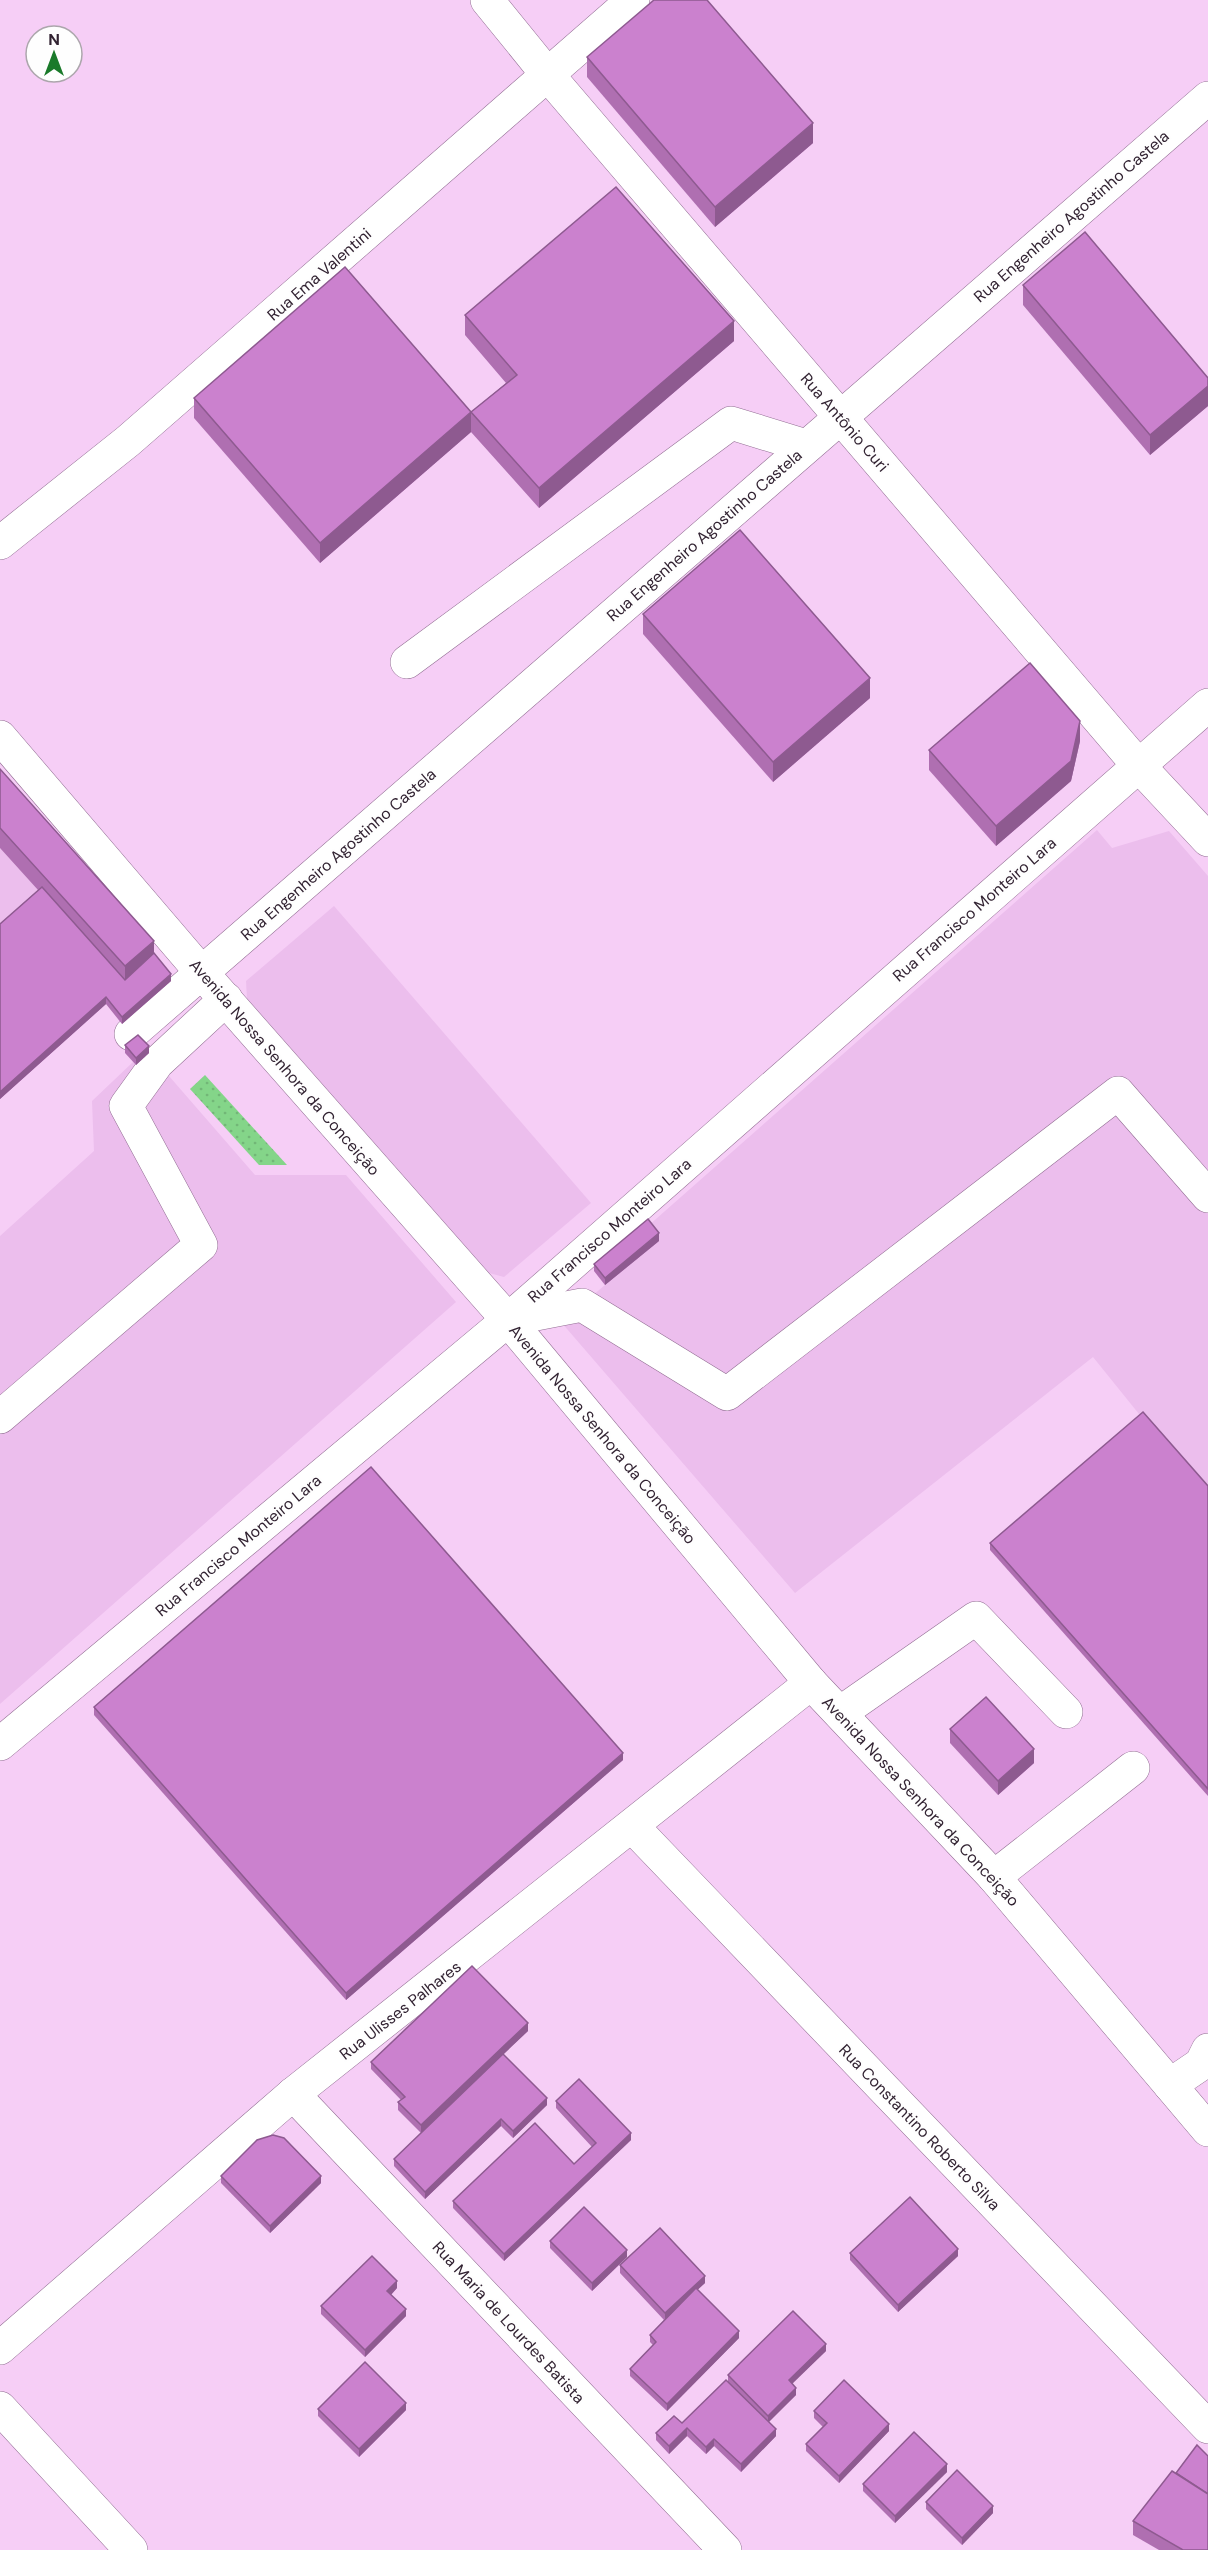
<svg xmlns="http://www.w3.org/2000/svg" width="1208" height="2550" font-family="'DM Sans',sans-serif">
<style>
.built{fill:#ecbeed}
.garden{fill:url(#garden-dots)}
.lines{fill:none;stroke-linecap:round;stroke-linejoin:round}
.minor-casing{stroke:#926e93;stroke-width:34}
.minor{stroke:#fff;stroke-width:33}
.wall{fill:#af6fb1}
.shaded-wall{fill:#8e5a90}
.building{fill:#cb81ce;stroke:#8e5a90;stroke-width:1.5}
.labels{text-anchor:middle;stroke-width:4.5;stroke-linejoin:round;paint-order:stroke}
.street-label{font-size:16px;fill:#322332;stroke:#fefefe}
</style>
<defs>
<pattern id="garden-dots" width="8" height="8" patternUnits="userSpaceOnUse" patternTransform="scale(1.5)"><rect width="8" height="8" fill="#84d589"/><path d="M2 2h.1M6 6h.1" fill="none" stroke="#72b777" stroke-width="1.8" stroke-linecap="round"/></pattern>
</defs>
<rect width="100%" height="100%" fill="#f6cef6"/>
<g class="built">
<polygon points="1097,830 1112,848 1169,831 1208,876 1208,1493 1143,1419 1093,1357 795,1593 561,1322 605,1285 594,1271 648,1226"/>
<polygon points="0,848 42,894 0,932"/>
<polygon points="334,906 591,1203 504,1277 489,1273 247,999 246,981"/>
<polygon points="149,1053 255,1175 346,1175 456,1302 0,1704 0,1236 94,1151 92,1101 133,1062 136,1064"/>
</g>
<polygon class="garden" points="205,1075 287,1165 259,1165 190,1089"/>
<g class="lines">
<defs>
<g id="minor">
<polyline points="487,0 547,74 1138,765 1208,840"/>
<polyline points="0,543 128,441 633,0"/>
<polyline points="407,662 731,423 806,446"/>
<polyline points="0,737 202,973 508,1320 811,1683 994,1877 1208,2130"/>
<polyline points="131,1034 1208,98"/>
<polyline points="510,1319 582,1305 727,1394 1118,1093 1208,1196"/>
<polyline points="0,1417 201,1245 126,1106 157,1063 226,999"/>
<polyline points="840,1713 976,1618 1066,1712"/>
<polyline points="0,1744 508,1320 1208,705"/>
<polyline points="633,1827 1208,2427"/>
<polyline points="994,1877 1133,1768"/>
<polyline points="1170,2085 1201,2064 1208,2050"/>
<polyline points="293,2094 725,2550"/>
<polyline points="0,2348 293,2094 811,1683"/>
<polyline points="0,2408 131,2550"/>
</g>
</defs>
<use href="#minor" class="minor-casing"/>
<use href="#minor" class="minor"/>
</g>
<g class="wall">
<polygon points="587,57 813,143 715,227 587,77"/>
<polygon points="1023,285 1208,378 1208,406 1150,455 1023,305"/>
<polygon points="465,315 734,341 539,508 471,432 471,412 506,383 465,335"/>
<polygon points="194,398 471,432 320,563 194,418"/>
<polygon points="643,614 870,698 773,782 643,634"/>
<polygon points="1080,741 1071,781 996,846 929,770 929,750"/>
<polygon points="0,769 154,953 171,981 122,1024 106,1004 0,1099 0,924 38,890 0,848"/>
<polygon points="125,1045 149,1053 136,1065 125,1053"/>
<polygon points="659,1241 605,1285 594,1271 594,1264"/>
<polygon points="1208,1486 1208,1796 990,1550 990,1543"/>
<polygon points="94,1707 623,1760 346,2000 94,1715"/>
<polygon points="950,1729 1034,1763 998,1795 950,1743"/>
<polygon points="528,2031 503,2054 547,2105 513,2138 501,2126 425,2199 394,2166 394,2159 421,2133 398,2110 398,2102 401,2100 371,2069 371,2062"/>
<polygon points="556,2101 631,2140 504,2261 453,2208 453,2201 574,2164 592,2147 556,2108"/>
<polygon points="221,2176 321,2183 270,2233 221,2183"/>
<polygon points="550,2241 627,2257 592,2291 550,2248"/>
<polygon points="850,2253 958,2256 898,2312 850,2260"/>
<polygon points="620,2265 705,2283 697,2290 739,2338 667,2411 630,2376 630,2369 653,2345 650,2342 650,2335 664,2320 620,2273"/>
<polygon points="397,2288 391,2295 406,2316 365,2357 321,2314 321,2306"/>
<polygon points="826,2351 792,2383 796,2395 768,2422 776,2436 741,2472 714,2446 706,2454 687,2436 669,2454 656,2440 656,2433 682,2423 728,2382 728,2375"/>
<polygon points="318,2409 406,2410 359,2457 318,2416"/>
<polygon points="814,2411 889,2431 839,2483 806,2451 806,2444 823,2427 814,2418"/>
<polygon points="947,2472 895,2523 863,2491 863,2484"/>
<polygon points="926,2502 993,2513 962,2545 926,2509"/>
<polygon points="1133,2521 1208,2550 1159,2550 1133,2535"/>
</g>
<g class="shaded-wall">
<polygon points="813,123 813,143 715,227 715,207"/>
<polygon points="734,321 734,341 539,508 539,488"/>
<polygon points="1208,386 1208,406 1150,455 1150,435"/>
<polygon points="471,412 471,432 320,563 320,543"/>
<polygon points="870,678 870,698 773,782 773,762"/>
<polygon points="1080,721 1080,741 1071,781 996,846 996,826"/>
<polygon points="154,941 154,961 125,986 125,966"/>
<polygon points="171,974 171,981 122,1024 122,1017"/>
<polygon points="106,997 106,1004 0,1099 0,1092"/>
<polygon points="149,1046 149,1053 136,1065 136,1058"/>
<polygon points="659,1233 659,1241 605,1285 605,1278"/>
<polygon points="1034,1749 1034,1763 998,1795 998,1781"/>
<polygon points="623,1753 623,1760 346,2000 346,1993"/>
<polygon points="528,2023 528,2031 421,2133 421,2125"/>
<polygon points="547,2098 547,2105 513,2138 513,2131"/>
<polygon points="501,2119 501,2126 425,2199 425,2192"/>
<polygon points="631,2133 631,2140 504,2261 504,2254"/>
<polygon points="321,2176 321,2183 270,2233 270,2226"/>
<polygon points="958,2249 958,2256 898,2312 898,2305"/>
<polygon points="627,2250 627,2257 592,2291 592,2283"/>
<polygon points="705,2276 705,2283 665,2320 665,2313"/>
<polygon points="397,2281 397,2288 387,2299 387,2291"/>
<polygon points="406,2309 406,2316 365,2357 365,2350"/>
<polygon points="739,2331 739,2338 667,2411 667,2404"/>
<polygon points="826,2344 826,2351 789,2387 789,2380"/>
<polygon points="796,2388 796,2395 768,2423 768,2416"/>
<polygon points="406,2403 406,2410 359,2457 359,2449"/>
<polygon points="889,2424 889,2431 839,2483 839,2476"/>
<polygon points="687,2428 687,2436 669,2454 669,2446"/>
<polygon points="776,2429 776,2436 741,2472 741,2464"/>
<polygon points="714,2439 714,2446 706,2454 706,2447"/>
<polygon points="947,2464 947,2472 895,2523 895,2516"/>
<polygon points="993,2506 993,2513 962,2545 962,2538"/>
</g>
<g class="building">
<polygon points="654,0 707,0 813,123 715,207 587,57"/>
<polygon points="616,187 734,321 539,488 471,412 517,375 465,315"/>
<polygon points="1085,232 1208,378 1208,386 1150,435 1023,285"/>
<polygon points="345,267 471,412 320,543 194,398"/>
<polygon points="740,530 870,678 773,762 643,614"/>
<polygon points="1030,663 1080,721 1071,761 996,826 929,750"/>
<polygon points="0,769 154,941 125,966 0,828"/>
<polygon points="42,887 125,980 154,953 171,974 122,1017 106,997 0,1092 0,924"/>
<polygon points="138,1035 149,1046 136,1058 125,1045"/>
<polygon points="648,1219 659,1233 605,1278 594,1264"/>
<polygon points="1143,1412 1208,1486 1208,1789 990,1543"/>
<polygon points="371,1467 623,1753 346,1993 94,1707"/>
<polygon points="986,1697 1034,1749 998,1781 950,1729"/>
<polygon points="472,1966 528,2023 421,2125 398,2102 405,2097 371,2062"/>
<polygon points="503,2054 547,2098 513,2131 501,2119 425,2192 394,2159"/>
<polygon points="579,2079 631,2133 504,2254 453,2201 535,2123 574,2164 596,2143 556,2101"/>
<polygon points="273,2135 284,2138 321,2176 270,2226 221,2176 257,2140"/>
<polygon points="910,2197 958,2249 898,2305 850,2253"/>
<polygon points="584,2207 627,2250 592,2283 550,2241"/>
<polygon points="660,2228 705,2276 665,2313 620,2265"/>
<polygon points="372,2256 397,2281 387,2291 406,2309 365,2350 321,2306"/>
<polygon points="696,2288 739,2331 667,2404 630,2369 656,2342 650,2335"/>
<polygon points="793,2311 826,2344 789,2380 796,2388 768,2416 728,2375"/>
<polygon points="365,2362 406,2403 359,2449 318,2409"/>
<polygon points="726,2380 776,2429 741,2464 714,2439 706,2447 687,2428 669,2446 656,2433 674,2416 682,2423"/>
<polygon points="844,2380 889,2424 839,2476 806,2444 827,2423 814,2411"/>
<polygon points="914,2432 947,2464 895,2516 863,2484"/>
<polygon points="1197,2445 1208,2456 1208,2494 1176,2473"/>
<polygon points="957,2470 993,2506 962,2538 926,2502"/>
<polygon points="1172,2471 1208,2494 1208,2550 1183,2550 1133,2521"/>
</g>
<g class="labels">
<g class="street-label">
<text transform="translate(1071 216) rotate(-41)" y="6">Rua Engenheiro Agostinho Castela</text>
<text transform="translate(319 274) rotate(-41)" y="6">Rua Ema Valentini</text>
<text transform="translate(845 422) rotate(49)" y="6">Rua Antônio Curi</text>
<text transform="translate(704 535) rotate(-41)" y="6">Rua Engenheiro Agostinho Castela</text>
<text transform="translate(338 854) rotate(-41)" y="6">Rua Engenheiro Agostinho Castela</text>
<text transform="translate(974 909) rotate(-41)" y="6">Rua Francisco Monteiro Lara</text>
<text transform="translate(285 1067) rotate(49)" y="6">Avenida Nossa Senhora da Conceição</text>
<text transform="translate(609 1230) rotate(-41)" y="6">Rua Francisco Monteiro Lara</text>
<text transform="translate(603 1434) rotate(50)" y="6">Avenida Nossa Senhora da Conceição</text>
<text transform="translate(238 1545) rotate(-40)" y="6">Rua Francisco Monteiro Lara</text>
<text transform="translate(921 1801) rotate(47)" y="6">Avenida Nossa Senhora da Conceição</text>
<text transform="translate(400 2010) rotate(-38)" y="6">Rua Ulisses Palhares</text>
<text transform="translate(920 2127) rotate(46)" y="6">Rua Constantino Roberto Silva</text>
<text transform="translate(509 2322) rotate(47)" y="6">Rua Maria de Lourdes Batista</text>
</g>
</g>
<g transform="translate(54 54)"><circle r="28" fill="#fefefe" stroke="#aca6ac" stroke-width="1.5"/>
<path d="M0-4.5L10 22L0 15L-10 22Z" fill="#1a7a2a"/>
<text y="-9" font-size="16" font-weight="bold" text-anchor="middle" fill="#322332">N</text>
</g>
</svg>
